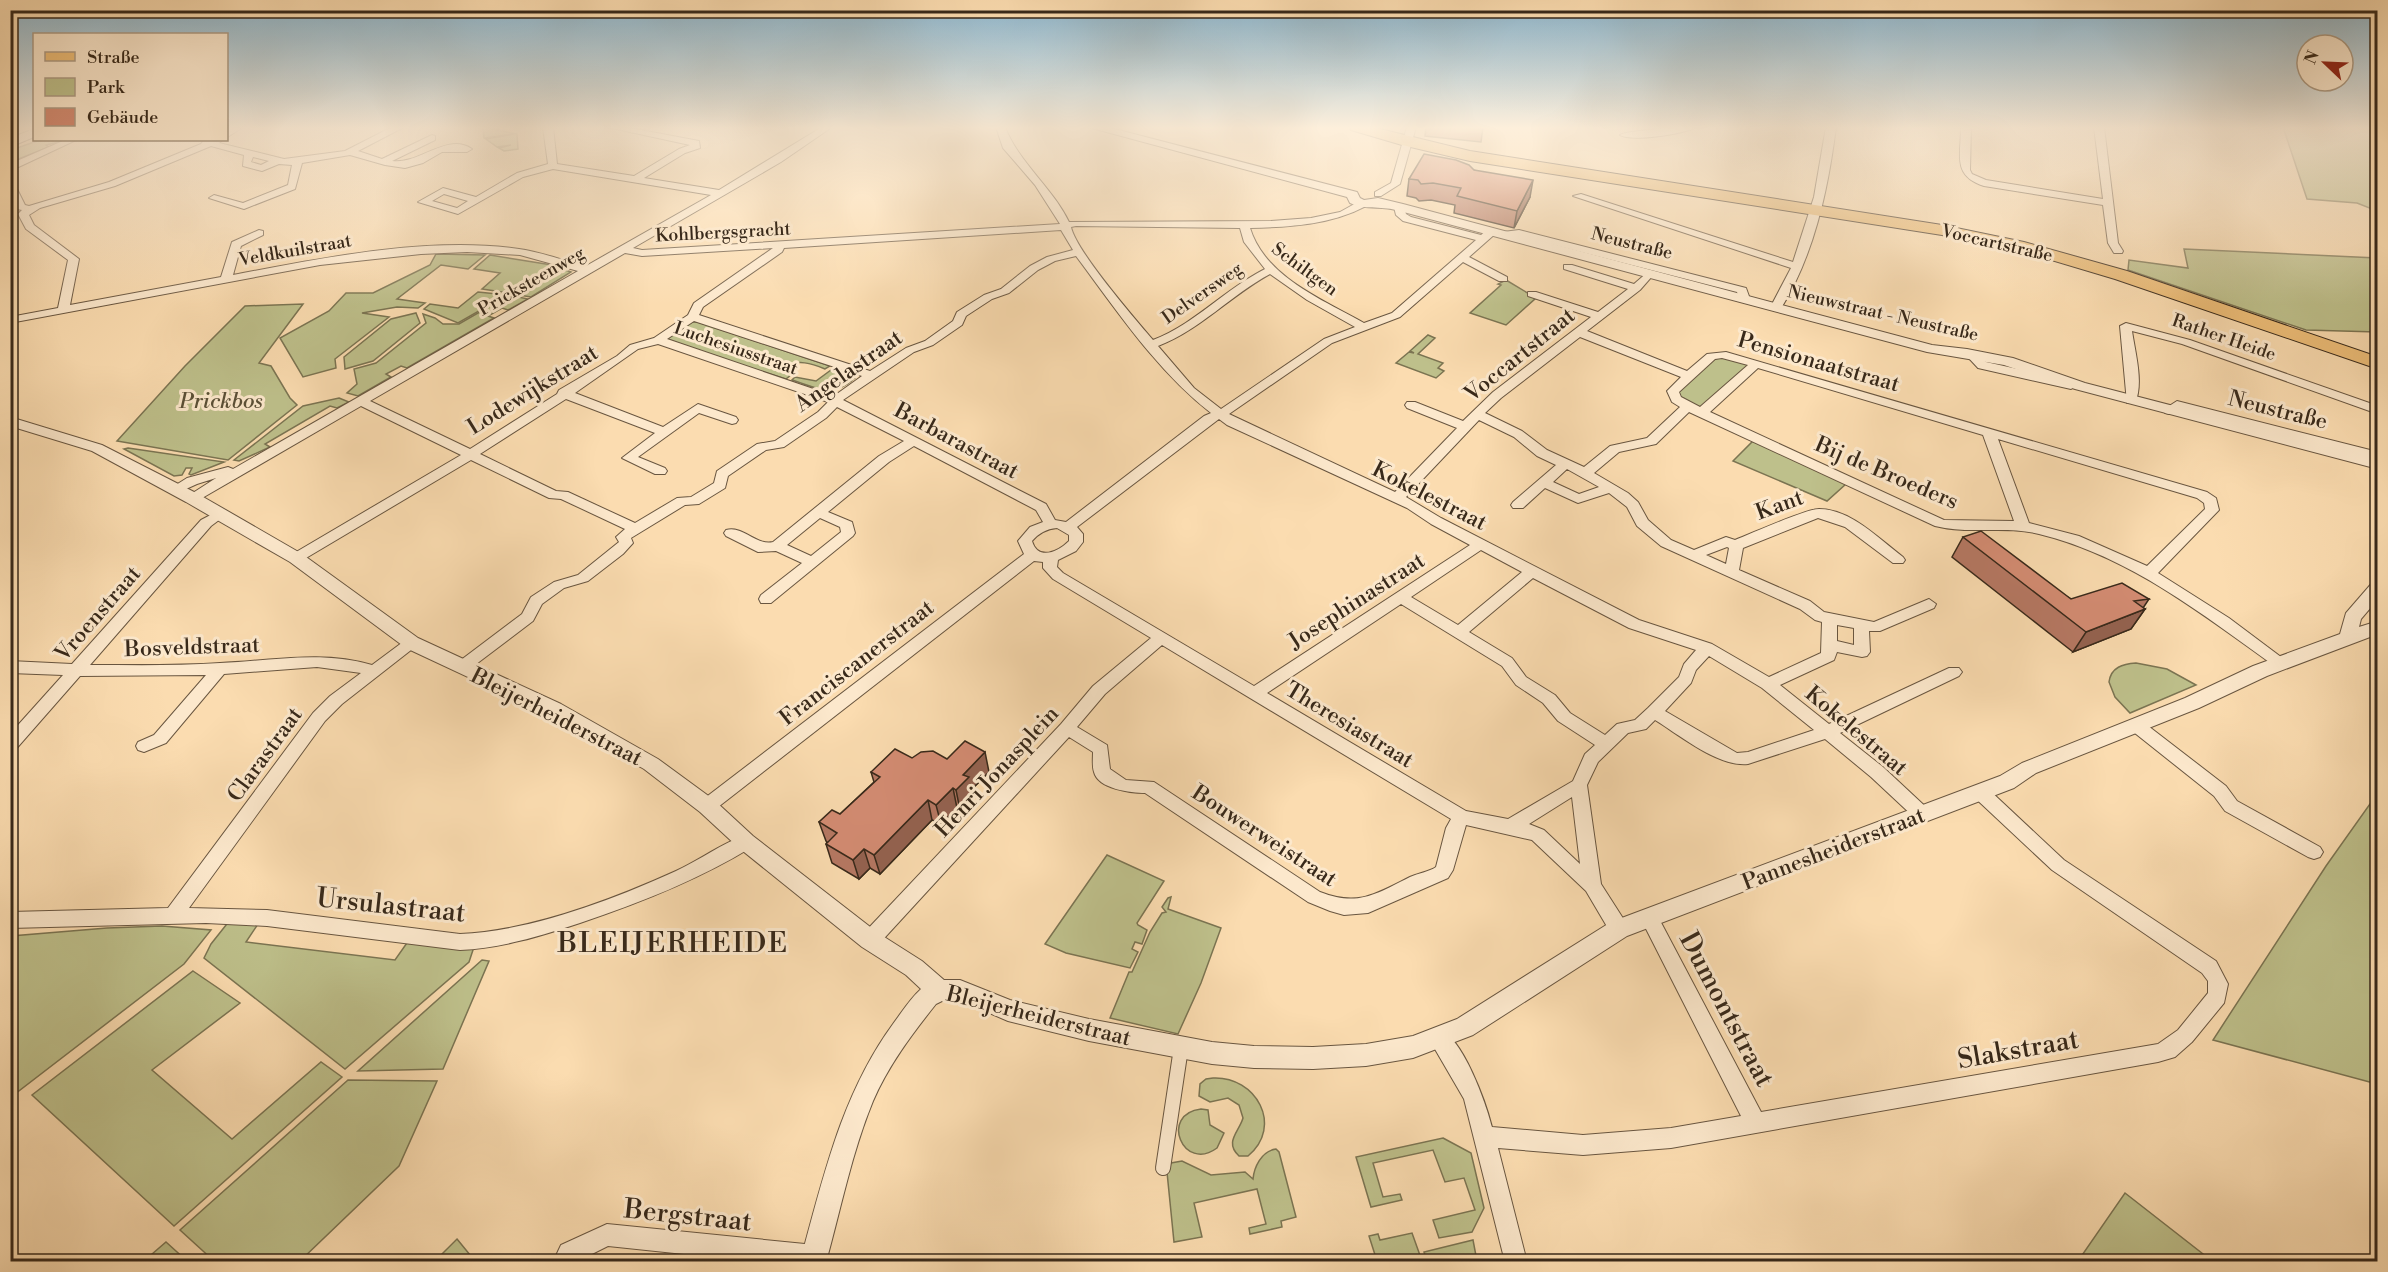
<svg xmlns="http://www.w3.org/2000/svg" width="2388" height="1272" font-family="'Libre Bodoni',serif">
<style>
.green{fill:#bec08b;stroke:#7b7452;stroke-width:1.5}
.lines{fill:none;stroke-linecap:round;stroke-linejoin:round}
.pedestrian-casing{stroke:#695640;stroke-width:16}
.minor-casing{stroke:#695640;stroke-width:2}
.tertiary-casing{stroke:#695640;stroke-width:2}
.secondary-casing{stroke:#38291a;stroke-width:2}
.primary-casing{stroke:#38291a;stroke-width:2}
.pedestrian{stroke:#fce8cc;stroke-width:14}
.minor{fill:#fce8cc;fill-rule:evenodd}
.tertiary{fill:#fce8cc;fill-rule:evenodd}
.secondary{fill:#fce8cc;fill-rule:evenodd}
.primary{fill:#eebe78;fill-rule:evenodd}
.wall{fill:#b67863;stroke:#38291a;stroke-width:1.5}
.shaded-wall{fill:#946250;stroke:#38291a;stroke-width:1.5}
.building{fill:#d48c73;stroke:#38291a;stroke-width:1.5}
.labels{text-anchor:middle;stroke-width:6;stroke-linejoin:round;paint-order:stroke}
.far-street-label{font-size:18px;fill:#38291a;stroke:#fce8cc}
.street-label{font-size:22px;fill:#38291a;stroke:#fce8cc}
.park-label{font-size:22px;font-style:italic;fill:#5a4f36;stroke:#fce8cc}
.near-street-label{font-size:27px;fill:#38291a;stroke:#fce8cc}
.near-neighbourhood-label{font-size:28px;letter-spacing:1.5px;fill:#38291a;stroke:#fce8cc}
</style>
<rect width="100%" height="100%" fill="#fbdcb0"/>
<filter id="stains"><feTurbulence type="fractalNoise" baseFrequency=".00333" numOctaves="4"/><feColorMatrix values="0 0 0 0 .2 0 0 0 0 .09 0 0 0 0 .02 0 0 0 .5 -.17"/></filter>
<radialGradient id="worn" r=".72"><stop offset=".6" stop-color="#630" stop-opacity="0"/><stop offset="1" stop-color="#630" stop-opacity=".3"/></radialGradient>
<g class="green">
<polygon points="483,127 517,134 518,149 504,151 499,148 511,145 497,147 486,139 514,134 484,138"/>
<polygon points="2283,127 2377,127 2377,211 2357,203 2307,199"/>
<polygon points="40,140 67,140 46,145 49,147 11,162 11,150"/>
<polygon points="2184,249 2377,258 2377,332 2306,330 2128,270 2129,260 2188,268"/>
<polygon points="436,254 485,255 468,269 441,265 397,299 425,303 418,308 397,307 362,313 389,317 335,359 336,368 303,377 280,338 329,311 346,293 373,293 430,265"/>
<polygon points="490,255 552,265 532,279 554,266 571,272 531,297 512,294 515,291 514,290 509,293 482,289 500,273 474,269"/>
<polygon points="1506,280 1536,298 1506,325 1470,313 1501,285 1498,284"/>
<polygon points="478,292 507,295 458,323 424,309 430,304 458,308"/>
<polygon points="509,295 528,299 508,310 502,308 488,316 494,318 407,368 401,366 386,374 391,377 358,396 347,393 357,384 354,369 376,363 426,323 423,314 435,318 443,324 459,324"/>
<polygon points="303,304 259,363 271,366 290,398 297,405 228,460 117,441 185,366 245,306"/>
<polygon points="416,313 420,323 373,361 345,369 344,357 391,319"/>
<path d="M692 322H698L830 366 825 369C813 364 796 358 786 368L791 375 786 379 754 369 751 371 667 339Z"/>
<polygon points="1428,335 1435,338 1418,354 1443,363 1438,368 1444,371 1436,378 1396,363 1409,352 1414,353 1410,351"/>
<polygon points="1721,357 1750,365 1702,409 1682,400 1677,392 1713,360"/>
<path d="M835 367 849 371 847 373 855 378C832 399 818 388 792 380L795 377 816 381Z"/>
<polygon points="339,398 349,402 337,408 330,406 265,444 270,447 239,461 234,460 303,406"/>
<polygon points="1753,441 1846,484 1827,501 1733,461"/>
<polygon points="128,448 224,462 191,475 189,474 192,468 186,468 182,475 174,476 124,449"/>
<path d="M2136 663 2167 669 2196 685 2130 713 2115 697 2109 682C2111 667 2123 664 2136 663Z"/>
<polygon points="2377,794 2377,1084 2213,1040 2326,866"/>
<polygon points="1107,855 1164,881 1137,923 1138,925 1147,930 1142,944 1135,942 1132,949 1138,952 1130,968 1066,953 1045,944"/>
<polygon points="1171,897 1168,909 1221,928 1201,983 1178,1034 1110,1018 1129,972 1132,972 1150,932 1162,913 1166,912 1162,907 1168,898"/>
<polygon points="230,920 258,924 246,942 395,960 409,940 474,947 469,962 345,1069 204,958 211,944"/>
<polygon points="162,926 211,930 184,964 11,1097 11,936 107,928"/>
<polygon points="482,960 489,961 443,1069 358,1071"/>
<polygon points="193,971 240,1003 152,1070 232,1139 321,1062 342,1077 174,1226 32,1095"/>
<path d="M1213 1078C1256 1076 1284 1126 1248 1156H1239C1224 1142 1239 1132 1243 1118L1239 1105 1228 1098 1210 1102 1199 1096 1200 1084 1206 1079Z"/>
<polygon points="348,1080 437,1081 399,1166 300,1261 214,1261 180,1230"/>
<path d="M1201 1109 1208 1110 1210 1125 1224 1133 1217 1148C1183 1173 1159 1114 1201 1109Z"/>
<polygon points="1443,1138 1471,1153 1484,1208 1472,1232 1439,1238 1433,1220 1475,1210 1464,1178 1445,1182 1433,1150 1373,1163 1383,1197 1400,1194 1402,1200 1371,1207 1356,1157"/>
<path d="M1276 1149 1279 1152 1296 1217 1281 1221 1282 1227 1250 1234 1249 1228 1266 1224 1257 1189 1194 1203 1202 1237 1174 1242 1167 1172 1171 1163 1182 1161 1211 1175 1245 1172 1253 1179C1254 1168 1261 1151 1276 1149Z"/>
<polygon points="2125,1193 2212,1261 2078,1261"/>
<polygon points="1412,1233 1422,1261 1377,1261 1369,1236 1378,1234 1380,1240"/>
<polygon points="457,1239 475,1261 435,1261"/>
<polygon points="1473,1240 1477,1261 1427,1261 1424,1252"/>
<polygon points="166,1242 187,1261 144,1261"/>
</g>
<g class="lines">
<defs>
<polyline id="pedestrian" points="1163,1168 1181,1048"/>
<g id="minor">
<polygon points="232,127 243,127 226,138 226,131"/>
<path d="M392 127H404L358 151 382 159 432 135 435 136V140L392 161C419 165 447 132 472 149L467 152H442L423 163 405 168 385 165 350 155 302 163 295 189 244 209 209 198 214 195 243 203 288 185 292 165 279 164 262 171 243 166 244 155 211 146 115 186 40 208 29 215 34 225 79 259 70 305 221 277 232 242 259 230 263 231V235L241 246 233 275C322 258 429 236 519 249 541 252 564 261 586 266L711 195 553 169 523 177 458 214 418 202 443 188 476 197 517 173 548 164 543 127H553L557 164 634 176 679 149 690 145 607 127H625L699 141 700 148 685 153 644 178 719 190 822 127H832L781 162 633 248 642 250 1060 224 1035 185 1003 148 996 127H1005C1019 163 1052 187 1069 222L1271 221 1311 218 1340 212 1358 202H1366V206C1330 225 1290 227 1250 228 1265 277 1323 300 1364 323L1392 313 1476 240 1403 221 1396 215 1394 207 1399 204 1403 205 1406 214 1411 217 1481 235 1487 230H1495V234L1469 257 1507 277V281H1499L1463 262 1400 317 1332 343 1229 414 1395 492 1457 428 1407 408 1405 405 1407 402H1415L1463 421 1493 392 1591 317 1528 296V292H1536L1598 312 1628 289 1564 269V265H1572L1634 284 1649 271 1654 274 1640 290 1587 331 1687 371 1707 354 1726 352 2207 492 2216 498 2219 510 2158 573 2229 618 2289 663 2286 667H2276C2202 614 2129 556 2039 534 2005 525 1969 535 1935 526L1689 412 1656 444 1619 452 1594 473 1628 493 1638 502 1648 520 1671 540 1694 550 1726 537 1735 540C1751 534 1805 509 1819 509 1851 509 1879 539 1903 557L1905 560 1903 563H1893L1845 527 1818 518 1743 548 1739 570 1810 601 1824 612 1874 622 1929 599 1936 604 1934 608 1880 631H1869L1870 652 1867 656 1862 657 1837 652 1834 660 1780 685 1829 724 1949 668H1959L1962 672 1959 676 1840 733 1883 767 1928 809 1931 814 1928 819 1922 821 1916 819 1871 777 1825 739 1748 764C1718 767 1681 736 1655 720L1646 729 1628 733 1598 762 1587 785 1601 884 1626 923 1628 929 1626 935 1619 937 1612 935 1586 891 1532 840 1466 825 1453 870 1448 878 1368 913 1344 915 1330 911 1308 902 1145 793C1131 793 1098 789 1094 772 1092 766 1093 758 1093 752L1069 737 877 946 870 948 863 946 861 940 863 934 1061 724 1093 686 1151 638 1053 579 1043 568V562L1034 561 713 811 707 813 701 811 699 806 701 801 1024 554 1018 541 1030 527 1043 522 1036 510 914 446 889 462 828 512 852 522 855 533 853 536 771 603H761L759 599 761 595 802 563 776 551 758 552 726 536 724 533 726 530C743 525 756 546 773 542L879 456 904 441 837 407 826 418 784 447 766 450 728 476 725 488 699 504 685 505 631 538 633 543 623 554 588 581 564 588 542 604 533 621 467 671H457L454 667 457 663 522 614 531 597 554 582 578 575 619 542 616 537 625 529 561 499 549 498 471 460 301 561H291L289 558 291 555 461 455 361 406 197 501H187L185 498 216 478 197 484 175 494 168 490 187 478 228 467 233 469 578 271 520 255 467 252 421 254 320 265 10 323V317L58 308 68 260 26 229 18 214 22 210 17 209 10 196V182L15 185 25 205 29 206 109 182 201 144 204 140H222L219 143 284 159 345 151ZM253 157 269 161 261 165 251 162ZM444 194 468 201 457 208 432 201ZM1076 226 1240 228 1244 242 1265 269C1225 289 1195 324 1153 340 1135 319 1076 251 1071 227ZM1061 230 1073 250 1047 257 1030 266 1001 289 984 295 957 312 953 321 925 341 906 348 870 371 699 315 703 307 782 252 784 248ZM773 248 694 303 688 315 654 338 630 345 617 356 559 390 557 394 470 449 370 401 625 253 642 256ZM1076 256C1117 311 1157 371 1211 413L1204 416 1066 522 1055 520 1046 504 843 400 914 352 933 345 962 325 966 316 992 299 1009 293 1038 270 1055 261ZM1270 274 1307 300 1355 327 1324 339 1221 409 1194 388 1158 346C1200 330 1231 295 1270 274ZM694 321 862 376 834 396 667 339ZM1580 337 1681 377 1667 391 1672 402 1680 407 1647 438 1610 446 1584 467 1547 450 1522 431 1485 413 1501 398ZM658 344 828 402 818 412 775 441 757 444 717 471 714 483 691 497 677 498 635 523 568 492 556 491 480 454 566 399 655 433 622 458 655 474H665L667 471 665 468 638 457 699 413 732 424 736 423 738 420 736 417 698 404 663 427 575 393 638 349ZM1722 358 1748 365 1700 407 1681 397 1679 392 1715 359ZM1758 368 1983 435 2014 521 1944 520 1710 412ZM1219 419 1227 425 1407 508 1431 524 1470 545 1254 686 1063 573 1057 567 1058 560 1076 551 1083 542V534L1077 527ZM1479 420 1514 437 1537 456 1556 465 1513 502 1511 505 1513 508H1523L1545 488 1578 503 1609 493 1627 507 1637 526 1661 546 1800 609 1815 620 1822 622 1821 653 1769 677 1712 644 1639 620 1441 518 1406 497ZM1998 439 2197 498 2204 503 2205 509 2147 566 2079 536 2029 523ZM1567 469 1599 487 1579 494 1553 482ZM820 518 840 527 841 532 811 556 787 545ZM1057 528 1069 535V541C1058 552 1038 561 1032 541 1039 533 1046 529 1057 528ZM1727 547 1729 548 1726 564 1706 555ZM1481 550 1522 572 1458 625 1411 597ZM1533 578 1629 628 1696 650 1684 664 1679 677 1648 708 1635 720 1617 724 1605 735 1570 713 1555 695 1526 677 1512 658 1469 632ZM1401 604 1502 666 1516 685 1543 703 1558 721 1595 745 1585 754 1573 781 1508 819 1466 811 1267 693ZM1837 625 1854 628V645L1837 641ZM1162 645 1451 819 1446 828 1436 867C1429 872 1418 873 1410 877 1376 894 1358 907 1320 892L1154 782 1126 780 1110 769 1107 745 1077 727 1105 694ZM1709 656 1762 688 1814 730 1748 752 1737 753 1665 711 1691 683 1696 670ZM1572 797 1580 864 1544 830 1529 824Z"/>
<polygon points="1407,127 1416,127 1400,184 1381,196 1375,196 1375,192 1391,183"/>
<path d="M1674 127H1696C1685 134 1631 142 1620 135 1626 131 1664 129 1674 127Z"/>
<path d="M1826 127H1836C1828 190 1814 256 1780 310H1772L1770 308 1791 268 1573 196 1581 194 1793 262 1814 197Z"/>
<path d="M1961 127H1971L1970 170 1972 174 1986 180 2103 199 2094 127H2104L2118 243 2123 251 2122 253H2114L2108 243 2103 205 1984 186C1952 176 1961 155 1961 127Z"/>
<polygon points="65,140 76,140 10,171 10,164"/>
<polygon points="1519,230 1746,288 1750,299 1748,301 1740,301 1737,292 1519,236 1503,238 1498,235 1503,232"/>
<path d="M2126 323 2190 340 2378 406V414L2182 344 2132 331C2135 352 2144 383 2135 403H2127L2120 326Z"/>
<polygon points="1971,350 1986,362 2075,382 2077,385 2071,389 1978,368 1965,354"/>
<polygon points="2177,401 2378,452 2378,460 2179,409 2169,414 2165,413 2163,410"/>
<path d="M220 510 225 511 227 514 211 526 90 665C133 665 177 666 220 663 272 661 321 650 372 665L407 639H417L420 643 342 704 325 721 189 908 267 910 460 934C531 931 612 900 676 871 700 860 722 843 746 835L752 837 755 842 752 847C698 880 640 903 580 923 541 936 502 948 460 950L267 926 206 923 10 928V912L168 908 313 713 330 696 361 673 317 667 224 674 166 743 144 752 138 750 136 746 138 742 154 735 206 675 80 676 16 749 10 751V734L63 675 10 673V661L72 664 201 520Z"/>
<polygon points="2137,720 2143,722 2226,786 2237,801 2320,847 2323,852 2320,857 2314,859 2308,857 2225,811 2214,796 2131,730 2129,726 2131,722"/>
<path d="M1980 785 1986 787 2064 860 2216 961 2228 984 2224 1003 2192 1042 2175 1057 2158 1062 1671 1148 1583 1155 1498 1148 1527 1262H1505L1464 1099 1432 1044 1429 1038 1432 1032 1439 1029C1463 1038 1486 1103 1492 1127L1583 1135 1671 1128 1741 1116 1641 919 1644 913 1650 911 1656 913 1761 1112 2158 1044 2178 1030 2208 993V981L2202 973 2052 870 1974 797 1972 792 1974 787Z"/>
<polygon points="607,1224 815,1245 823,1248 826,1256 824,1262 760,1262 608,1246 576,1262 553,1262 561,1245"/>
</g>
<g id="tertiary">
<path d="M1088 127H1107L1357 192 1360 198 1364 200 1378 198 1403 204 1932 345 1967 349 2013 358 2085 383 2378 459V469L2075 389 2004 365 1927 352 1396 210C1380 206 1364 210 1350 203L1347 197Z"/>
<path d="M10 417 102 445 198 494 302 554 418 638 561 704 658 759 714 800 753 836 878 933 922 961 944 980H960L1010 1000 1089 1019 1212 1042 1254 1046 1313 1047 1366 1044 1413 1036 1457 1019 1611 922 2000 776 2022 763 2185 698 2253 666 2340 634 2346 613 2372 583 2378 581V599L2361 619 2359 627 2378 621V634L2267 676 2199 708 2036 773 2014 788 1627 936 1473 1035 1413 1058 1366 1066 1313 1069 1254 1068 1212 1064 1089 1041 1008 1021 959 1000 942 1001 936 1004C912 1034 888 1066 873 1101 852 1152 841 1208 826 1262H800C823 1179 841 1095 893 1024 902 1012 910 999 921 989L906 975 862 947 739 848 700 812 644 769 547 714 406 648 290 562 186 502 92 451 10 426Z"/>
</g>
<polygon id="secondary" points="34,129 34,137 10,147 10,138"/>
<polygon id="primary" points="1349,127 1372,127 1470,151 1942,225 2024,242 2127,271 2378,357 2378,369 2115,279 2021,251 1942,235 1470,161 1402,145 1351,130"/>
</defs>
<use href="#pedestrian" class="pedestrian-casing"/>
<use href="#minor" class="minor-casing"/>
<use href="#tertiary" class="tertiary-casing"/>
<use href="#secondary" class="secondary-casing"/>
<use href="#primary" class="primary-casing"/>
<use href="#pedestrian" class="pedestrian"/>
<use href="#minor" class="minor"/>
<use href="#tertiary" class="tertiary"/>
<use href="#secondary" class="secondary"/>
<use href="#primary" class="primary"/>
</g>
<g class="wall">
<polygon points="1426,127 1483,127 1481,142 1425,136"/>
<polygon points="1474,170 1530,197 1514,228 1454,213 1455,205 1431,200 1419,201 1416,198 1407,196 1409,179"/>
<polygon points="2378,381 2378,397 2371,390"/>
<polygon points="1963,537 2071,599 2149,599 2143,608 2145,609 2131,629 2073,652 1952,557"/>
<polygon points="912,758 947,759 989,772 971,790 972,797 960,810 957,808 941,824 932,820 880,874 870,868 859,879 832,863 826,844 827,842 826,841 819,822 840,814 874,782 871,772"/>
</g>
<g class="shaded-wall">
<polygon points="1533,180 1530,197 1514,228 1517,211"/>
<polygon points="2145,609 2131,629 2073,652 2086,632"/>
<polygon points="985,752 989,772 971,790 972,797 960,810 956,790 963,775"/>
<polygon points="953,788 957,808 941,824 936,805"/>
<polygon points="928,800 932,820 880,874 874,855"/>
<polygon points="864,849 870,868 859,879 853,860"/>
</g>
<g class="building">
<polygon points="1424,154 1456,160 1469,165 1474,170 1533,180 1517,211 1457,196 1461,188 1433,183 1421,184 1418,180 1409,179"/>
<polygon points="1981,531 2071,599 2122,583 2149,599 2134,601 2145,609 2086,632 1963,537"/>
<polygon points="965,741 985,752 963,775 969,777 956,790 953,788 936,805 928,800 874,855 864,849 853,860 826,844 837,833 819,822 832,810 840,814 880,777 871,772 895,749 912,758 921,752 933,751 947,759"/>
</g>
<linearGradient id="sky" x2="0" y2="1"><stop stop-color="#8bb7d0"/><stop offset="0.42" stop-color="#fdefdb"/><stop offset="1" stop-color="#fdefdb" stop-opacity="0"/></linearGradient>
<rect width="2388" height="305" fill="url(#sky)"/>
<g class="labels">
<g class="far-street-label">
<text transform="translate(723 232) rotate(-3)" y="6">Kohlbergsgracht</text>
<text transform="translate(1632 243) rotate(14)" y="6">Neustraße</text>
<text transform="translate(1997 243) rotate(13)" y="6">Voccartstraße</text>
<text transform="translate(295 250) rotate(-10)" y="6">Veldkuilstraat</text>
<text transform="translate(1305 269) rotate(36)" y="6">Schiltgen</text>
<text transform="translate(531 281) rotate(-30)" y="6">Pricksteenweg</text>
<text transform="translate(1202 293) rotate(-35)" y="6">Delversweg</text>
<text transform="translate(1883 313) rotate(13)" y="6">Nieuwstraat - Neustraße</text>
<text transform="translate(2224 337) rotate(19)" y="6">Rather Heide</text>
<text transform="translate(736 348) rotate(19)" y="6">Luchesiusstraat</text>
</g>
<g class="street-label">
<text transform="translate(1519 354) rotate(-39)" y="8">Voccartstraat</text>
<text transform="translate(1819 361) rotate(16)" y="8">Pensionaatstraat</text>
<text transform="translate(848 370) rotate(-35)" y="8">Angelastraat</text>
<text transform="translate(532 389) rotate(-32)" y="8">Lodewijkstraat</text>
<text transform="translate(2278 409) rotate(14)" y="8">Neustraße</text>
<text transform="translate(957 440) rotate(28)" y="8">Barbarastraat</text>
<text transform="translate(1887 472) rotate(23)" y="8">Bij de Broeders</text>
<text transform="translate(1430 495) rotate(27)" y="8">Kokelestraat</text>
<text transform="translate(1779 504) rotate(-20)" y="8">Kant</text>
<text transform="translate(1356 600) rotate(-33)" y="8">Josephinastraat</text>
<text transform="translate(97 613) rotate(-49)" y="8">Vroenstraat</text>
<text transform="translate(192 646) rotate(-2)" y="8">Bosveldstraat</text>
<text transform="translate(856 662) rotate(-38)" y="8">Franciscanerstraat</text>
<text transform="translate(557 716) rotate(27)" y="8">Bleijerheiderstraat</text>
<text transform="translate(1350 724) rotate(31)" y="8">Theresiastraat</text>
<text transform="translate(1857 730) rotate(40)" y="8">Kokelestraat</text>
<text transform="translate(264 754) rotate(-54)" y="8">Clarastraat</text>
<text transform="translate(996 771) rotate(-47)" y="8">Henri Jonasplein</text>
<text transform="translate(1265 835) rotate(33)" y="8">Bouwerweistraat</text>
<text transform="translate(1833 848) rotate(-21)" y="8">Pannesheiderstraat</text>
<text transform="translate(1039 1015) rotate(14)" y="8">Bleijerheiderstraat</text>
</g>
<g class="park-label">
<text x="221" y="408">Prickbos</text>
</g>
<g class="near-street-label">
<text transform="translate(391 905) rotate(6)" y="9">Ursulastraat</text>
<text transform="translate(1727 1009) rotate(62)" y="9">Dumontstraat</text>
<text transform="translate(2018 1049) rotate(-10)" y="9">Slakstraat</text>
<text transform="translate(688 1215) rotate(6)" y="9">Bergstraat</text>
</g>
<g class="near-neighbourhood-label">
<text x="673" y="952">BLEIJERHEIDE</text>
</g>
</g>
<rect width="2388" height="1272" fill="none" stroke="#fbdcb0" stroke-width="36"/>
<rect x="12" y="12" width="2364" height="1248" fill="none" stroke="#38291a" stroke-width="3"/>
<rect x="18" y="18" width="2352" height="1236" fill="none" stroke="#38291a" stroke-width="1.5"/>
<rect x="33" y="33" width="195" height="108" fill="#fce8cc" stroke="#ae9c85" stroke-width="1.5"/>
<rect x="45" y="52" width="30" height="9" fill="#eebe78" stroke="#ae9c85" stroke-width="1.5"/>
<text x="87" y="63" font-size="18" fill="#38291a">Straße</text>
<rect x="45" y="78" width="30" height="18" fill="#bec08b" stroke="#ae9c85" stroke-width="1.5"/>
<text x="87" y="93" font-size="18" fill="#38291a">Park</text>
<rect x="45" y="108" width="30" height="18" fill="#d48c73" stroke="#ae9c85" stroke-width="1.5"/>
<text x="87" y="123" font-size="18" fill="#38291a">Gebäude</text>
<g transform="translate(2325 63) rotate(293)"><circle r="28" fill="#fce8cc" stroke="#ae9c85" stroke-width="1.5"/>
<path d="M0-4.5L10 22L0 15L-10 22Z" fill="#8f2418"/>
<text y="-9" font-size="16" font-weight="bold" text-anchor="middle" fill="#38291a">N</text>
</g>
<rect width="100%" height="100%" filter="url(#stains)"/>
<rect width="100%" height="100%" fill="url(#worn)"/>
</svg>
